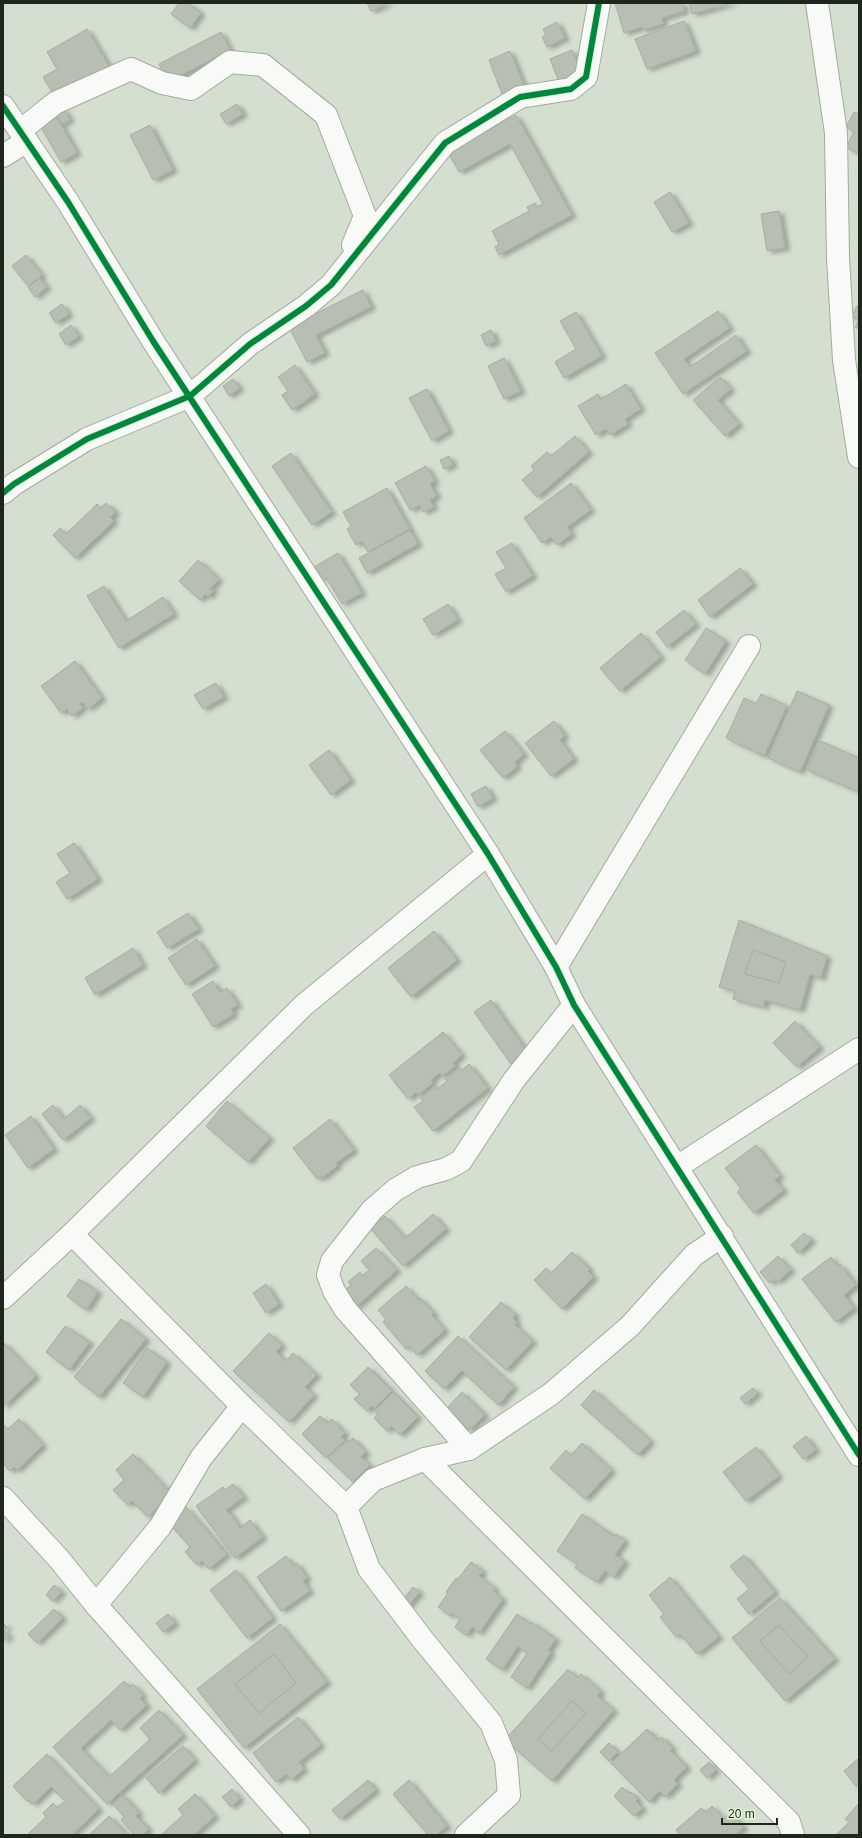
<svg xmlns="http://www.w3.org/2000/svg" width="862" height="1838" font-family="Arial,sans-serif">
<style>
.building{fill:#b6bfb1;stroke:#a5aea1;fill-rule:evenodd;filter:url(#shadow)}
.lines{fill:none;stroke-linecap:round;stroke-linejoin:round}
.minor-casing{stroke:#a2ab9f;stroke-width:24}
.minor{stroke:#f9faf8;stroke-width:22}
.cycleway-casing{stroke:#def4d5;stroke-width:8}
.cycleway{stroke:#00873e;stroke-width:6}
</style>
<defs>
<filter id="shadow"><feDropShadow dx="4.5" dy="2.5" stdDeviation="2" flood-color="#0004"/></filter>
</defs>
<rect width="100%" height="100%" fill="#d4dfcf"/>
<g class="building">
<polygon points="179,3 188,3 201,13 190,28 171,14"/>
<polygon points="367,3 389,3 371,11"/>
<polygon points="615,3 682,3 685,11 662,18 663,24 643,30 642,27 624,33"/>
<polygon points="689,3 733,3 692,14"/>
<polygon points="684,21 696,51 647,69 635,39"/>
<polygon points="557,22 565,38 547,47 542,37 546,35 543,29"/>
<polygon points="87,29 109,66 55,97 43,77 57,69 47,52"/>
<polygon points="221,32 230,50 168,82 159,64"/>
<polygon points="572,50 581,74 559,82 550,59"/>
<polygon points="510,51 524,86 502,94 489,60"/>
<polygon points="237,104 243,114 226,124 220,114"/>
<polygon points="64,109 70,120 62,124 56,114"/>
<polygon points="854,112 859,114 859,154 846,147 854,132 846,127"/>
<polygon points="55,114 77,153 61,162 39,124"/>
<polygon points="516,115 572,215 499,255 495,247 499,244 492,231 529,211 527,207 535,203 537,207 543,204 510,144 459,172 448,152"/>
<polygon points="150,125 173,170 153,180 130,135"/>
<polygon points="670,192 689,223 672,232 654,202"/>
<polygon points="779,211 785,248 767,251 761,214"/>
<polygon points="26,255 42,275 28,286 12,266"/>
<polygon points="40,278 47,287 35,297 28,287"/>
<polygon points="363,290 371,307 316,335 325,353 307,362 289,327"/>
<polygon points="62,304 69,314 56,323 49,313"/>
<polygon points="857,306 859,307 859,329 855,327 859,320 851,317"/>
<polygon points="718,311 730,328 684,359 690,367 736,335 747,351 683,394 655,353"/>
<polygon points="576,312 602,356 564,378 555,362 576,349 560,321"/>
<polygon points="71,325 79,336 66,345 59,334"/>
<polygon points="491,330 496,341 486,346 481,335"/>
<polygon points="504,358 521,391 504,399 488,366"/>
<polygon points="295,365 315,394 292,410 282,395 288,391 278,377"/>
<polygon points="720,377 731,389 718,400 739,424 725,436 693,400"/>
<polygon points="233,379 240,388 229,396 223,386"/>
<polygon points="626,384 641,409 625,419 628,424 610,435 606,429 596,435 578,406 598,394 601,399"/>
<polygon points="427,389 449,431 432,441 409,398"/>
<polygon points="575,436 589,452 537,497 522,480 534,470 531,466 547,452 551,456"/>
<polygon points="291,453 332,512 312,525 272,466"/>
<polygon points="449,456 453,465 444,469 440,460"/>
<polygon points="426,466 435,481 430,484 437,496 430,500 434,507 423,512 420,505 410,510 395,483"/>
<polygon points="571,483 591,510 567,527 572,534 557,545 551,537 542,543 524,518"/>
<polygon points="387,488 410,529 368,552 362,541 356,545 347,529 351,526 343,512"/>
<polygon points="106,503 116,512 110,517 114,521 75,558 53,535 60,528 66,534 97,504 101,508"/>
<polygon points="410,530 418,544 367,573 359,558"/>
<polygon points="512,543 533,576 506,592 495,574 506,568 496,552"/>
<polygon points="338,553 362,593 342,604 326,577 322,580 314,567"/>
<polygon points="198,560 219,579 210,589 214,591 208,597 205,594 200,600 179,581"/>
<polygon points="740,568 753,584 710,617 698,600"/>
<polygon points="104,586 126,621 163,597 174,614 119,648 87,596"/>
<polygon points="448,604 458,620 433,635 423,619"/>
<polygon points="684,610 696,624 667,647 656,632"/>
<polygon points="706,628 726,641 705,674 685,660"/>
<polygon points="641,633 661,657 620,691 600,668"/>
<polygon points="75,661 102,698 88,709 83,702 80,704 83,708 72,716 67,709 61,713 41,686"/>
<polygon points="216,683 224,697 203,709 194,695"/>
<polygon points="797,691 829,705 800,772 768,758"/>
<polygon points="761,694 787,706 764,756 726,738 744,698 756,704"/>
<polygon points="554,721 565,736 560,740 574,759 551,776 525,743"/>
<polygon points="505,731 524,754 515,762 517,767 503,778 480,750"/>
<polygon points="820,741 859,758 859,792 807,770"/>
<polygon points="329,750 351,780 331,795 309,765"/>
<polygon points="486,786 493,798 478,807 471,794"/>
<polygon points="74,843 98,879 67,899 56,882 70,873 57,854"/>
<polygon points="188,913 199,929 167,948 157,932"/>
<path d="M739 920 827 956 821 978 810 974 800 1010 765 1000 764 1007 733 999 735 991 719 987ZM753 950 786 962 779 983 745 974Z"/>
<polygon points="434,931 457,960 411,997 388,968"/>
<polygon points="197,939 215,966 186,985 168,958"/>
<polygon points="133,948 143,965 95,995 85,978"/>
<polygon points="753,950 786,962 779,983 745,974"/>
<polygon points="213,981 220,992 227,988 238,1005 231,1009 234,1014 213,1027 192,994"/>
<polygon points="491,1000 527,1052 511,1064 474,1012"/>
<polygon points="795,1021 820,1047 797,1067 773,1043"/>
<polygon points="443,1032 462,1055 453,1063 456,1066 442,1076 440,1073 431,1080 433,1083 418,1095 416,1092 408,1099 389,1075"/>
<polygon points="469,1064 488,1088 433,1131 414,1107 423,1101 421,1098 435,1086 437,1089 447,1081 445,1079 459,1068 461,1071"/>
<polygon points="227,1101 270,1138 248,1162 206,1126"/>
<polygon points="53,1105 64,1119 80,1105 91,1118 63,1140 42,1114"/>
<polygon points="31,1116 54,1149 28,1168 5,1135"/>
<polygon points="330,1119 354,1150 336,1163 338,1165 322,1178 321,1176 317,1179 293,1148"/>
<polygon points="756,1145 780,1176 775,1180 784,1190 754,1213 737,1192 741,1189 725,1168"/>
<polygon points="433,1214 446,1229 403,1266 370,1228 385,1216 405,1238"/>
<polygon points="804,1233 812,1240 798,1253 791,1245"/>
<polygon points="376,1248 397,1270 356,1307 342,1293 351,1285 348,1282 360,1272 362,1276 369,1270 361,1261"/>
<polygon points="572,1252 590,1269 588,1271 594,1277 562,1309 534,1280 546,1268 551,1273"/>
<polygon points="778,1256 791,1270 777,1282 775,1279 770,1283 760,1272"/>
<polygon points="831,1257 837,1266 840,1264 856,1285 844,1295 854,1308 836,1322 802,1279"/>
<polygon points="79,1279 98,1292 86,1310 67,1296"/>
<polygon points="266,1284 279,1304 266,1313 253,1293"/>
<polygon points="406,1286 418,1300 420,1298 434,1313 432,1315 445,1330 417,1355 410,1346 406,1349 383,1322 386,1319 378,1310"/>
<polygon points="501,1302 516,1315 513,1318 517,1322 515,1325 533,1341 506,1370 469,1337"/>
<polygon points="121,1319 146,1339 99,1397 74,1377"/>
<polygon points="65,1326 90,1342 69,1370 46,1352"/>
<polygon points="269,1333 282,1345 276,1352 286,1361 293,1353 317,1375 305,1387 314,1395 289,1422 233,1371"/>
<polygon points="458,1336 514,1387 498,1405 462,1371 444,1389 425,1371"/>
<polygon points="3,1342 36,1376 3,1407"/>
<polygon points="147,1348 167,1362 143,1397 123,1383"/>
<polygon points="368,1367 392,1391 375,1408 372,1406 367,1411 354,1399 360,1394 350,1385"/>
<polygon points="753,1388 758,1393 745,1404 740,1398"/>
<polygon points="594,1390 651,1441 638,1455 581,1405"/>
<polygon points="393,1392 418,1417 400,1435 391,1426 387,1431 374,1418 378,1414 375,1411"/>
<polygon points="462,1392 485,1415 469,1430 447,1408"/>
<polygon points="320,1416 328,1423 332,1419 345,1433 341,1437 345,1440 326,1458 302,1434"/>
<polygon points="19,1419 43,1445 17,1470 14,1467 10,1471 3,1464 3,1425 8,1429"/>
<polygon points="806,1436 816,1450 803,1459 793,1446"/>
<polygon points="353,1438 366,1452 361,1457 370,1465 353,1482 328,1458 346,1441 348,1443"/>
<polygon points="582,1443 612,1470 585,1499 550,1468 566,1450 571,1455"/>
<polygon points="756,1447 779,1476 746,1501 723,1472"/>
<polygon points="133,1454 172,1494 148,1517 132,1501 128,1505 113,1490 124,1480 116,1470"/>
<polygon points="233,1484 244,1497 226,1510 230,1514 231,1514 240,1528 250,1520 263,1537 235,1558 196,1506 223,1487 225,1490"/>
<polygon points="186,1507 227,1554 209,1569 202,1561 197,1565 185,1552 190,1547 168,1522"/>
<polygon points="582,1514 614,1536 616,1534 625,1540 615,1555 625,1561 614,1577 605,1571 597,1582 575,1568 577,1564 557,1551"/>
<polygon points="744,1555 775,1592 749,1614 737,1599 749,1589 730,1566"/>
<polygon points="286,1556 293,1566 297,1563 307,1578 303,1581 310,1591 281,1611 257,1577"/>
<polygon points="471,1562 483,1571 479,1576 495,1588 493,1591 503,1599 479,1633 472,1627 466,1635 455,1627 460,1619 452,1613 450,1616 438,1607 448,1593 446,1592 456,1578 458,1579"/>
<polygon points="236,1570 273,1618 247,1638 210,1590"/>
<polygon points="670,1577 719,1637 697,1654 680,1634 676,1637 660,1617 664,1614 649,1595"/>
<polygon points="54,1585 62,1592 53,1601 46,1595"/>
<polygon points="413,1587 420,1592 407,1607 401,1602"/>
<path d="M780 1598 835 1659 785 1701 732 1638ZM779 1625 808 1657 789 1674 760 1641Z"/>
<polygon points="54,1609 63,1618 37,1643 28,1634"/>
<polygon points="168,1614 175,1623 163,1632 156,1623"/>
<polygon points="517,1614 530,1624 532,1622 556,1639 548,1650 551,1652 527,1688 511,1677 527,1653 518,1646 502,1670 486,1659"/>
<polygon points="3,1623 7,1627 4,1631 9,1636 3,1642"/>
<path d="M280 1624 327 1682 244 1748 197 1689ZM274 1654 296 1683 259 1713 235 1684Z"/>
<polygon points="779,1625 808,1657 789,1674 760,1641"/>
<polygon points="274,1654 296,1683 259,1713 235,1684"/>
<path d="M568 1669 578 1678 581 1674 601 1691 597 1696 614 1710 552 1781 505 1740ZM572 1701 586 1713 552 1751 538 1739Z"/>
<polygon points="124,1681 130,1687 133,1684 143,1695 140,1698 147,1705 120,1730 111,1720 81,1748 109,1777 150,1739 140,1728 159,1710 183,1735 107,1804 53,1747"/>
<polygon points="572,1701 586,1713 552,1751 538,1739"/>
<polygon points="298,1717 321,1745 299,1762 304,1769 291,1780 286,1774 276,1782 253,1753"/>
<polygon points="647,1729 658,1740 662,1737 673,1748 670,1750 687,1767 674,1780 678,1784 665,1797 659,1791 649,1802 611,1763"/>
<polygon points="609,1743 618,1752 609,1761 600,1752"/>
<polygon points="183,1746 195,1760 159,1793 146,1778"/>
<polygon points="47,1754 99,1809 72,1835 27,1835 46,1817 43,1813 53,1803 57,1808 65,1801 51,1787 33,1804 29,1800 27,1801 13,1786"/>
<polygon points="859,1758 859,1783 856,1786 844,1771"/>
<polygon points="709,1762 716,1770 707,1778 700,1770"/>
<polygon points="368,1780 376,1790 340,1819 332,1810"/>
<polygon points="409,1780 447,1826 436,1835 428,1835 393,1794"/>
<polygon points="622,1787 629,1794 631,1792 638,1799 636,1801 643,1808 634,1816 614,1796"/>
<polygon points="232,1789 240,1799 231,1807 222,1797"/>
<polygon points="195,1794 215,1816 194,1835 161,1835 183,1815 178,1809"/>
<polygon points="123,1795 139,1813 136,1816 149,1829 143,1835 135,1835 121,1820 124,1817 113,1804"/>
<polygon points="859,1803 859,1835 836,1835 849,1822 845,1819"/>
<polygon points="712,1806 724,1819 731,1813 744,1827 735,1835 680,1835 676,1830 701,1808 706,1812"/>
<polygon points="109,1816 127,1835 89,1835"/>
</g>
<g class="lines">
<defs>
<g id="minor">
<polyline points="817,3 836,133 838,258 844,360 859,457"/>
<polyline points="3,106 68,202 153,341 488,854 556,967 574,1005 859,1455"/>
<polyline points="20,131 55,103 131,69 162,83 191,89 230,62 263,65 326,115 365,216 353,245"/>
<polyline points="3,156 27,141"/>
<polyline points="3,493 14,484 87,439 190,396 250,344 306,306 331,285 445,143 520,97 571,89 586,77 599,3"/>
<polyline points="556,967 749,646"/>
<polyline points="677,1167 859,1049"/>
<polyline points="72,1234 242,1406 346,1507 369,1569 423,1640 491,1723 506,1760 509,1795 466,1835"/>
<polyline points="3,1298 72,1234 304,1005 488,854"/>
<polyline points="469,1449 345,1309 334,1291 328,1275 332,1261 372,1210 395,1190 417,1177 446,1169 461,1161 514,1080 574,1005"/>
<polyline points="425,1459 789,1822 793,1835"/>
<polyline points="3,1498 59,1559 96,1605 299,1835"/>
<polyline points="346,1507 373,1480 425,1459 469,1449 551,1394 630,1326 694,1255 722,1236"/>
<polyline points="96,1605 160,1527 201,1458 242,1406"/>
</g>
</defs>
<use href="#minor" class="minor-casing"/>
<use href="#minor" class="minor"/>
<defs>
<g id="cycleway">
<polyline points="3,106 68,202 153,341 488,854 556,967 574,1005 859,1455"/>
<polyline points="3,493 14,484 87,439 190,396 250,344 306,306 331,285 445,143 520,97 571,89 586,77 599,3"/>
</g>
</defs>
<use href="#cycleway" class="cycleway-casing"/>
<use href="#cycleway" class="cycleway"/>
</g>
<rect width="862" height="1838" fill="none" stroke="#1f271c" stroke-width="8"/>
<path d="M722 1818v6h55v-6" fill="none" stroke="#1f271c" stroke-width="2"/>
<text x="728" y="1818" font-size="12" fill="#1f271c" stroke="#def4d5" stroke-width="3" paint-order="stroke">20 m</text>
</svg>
